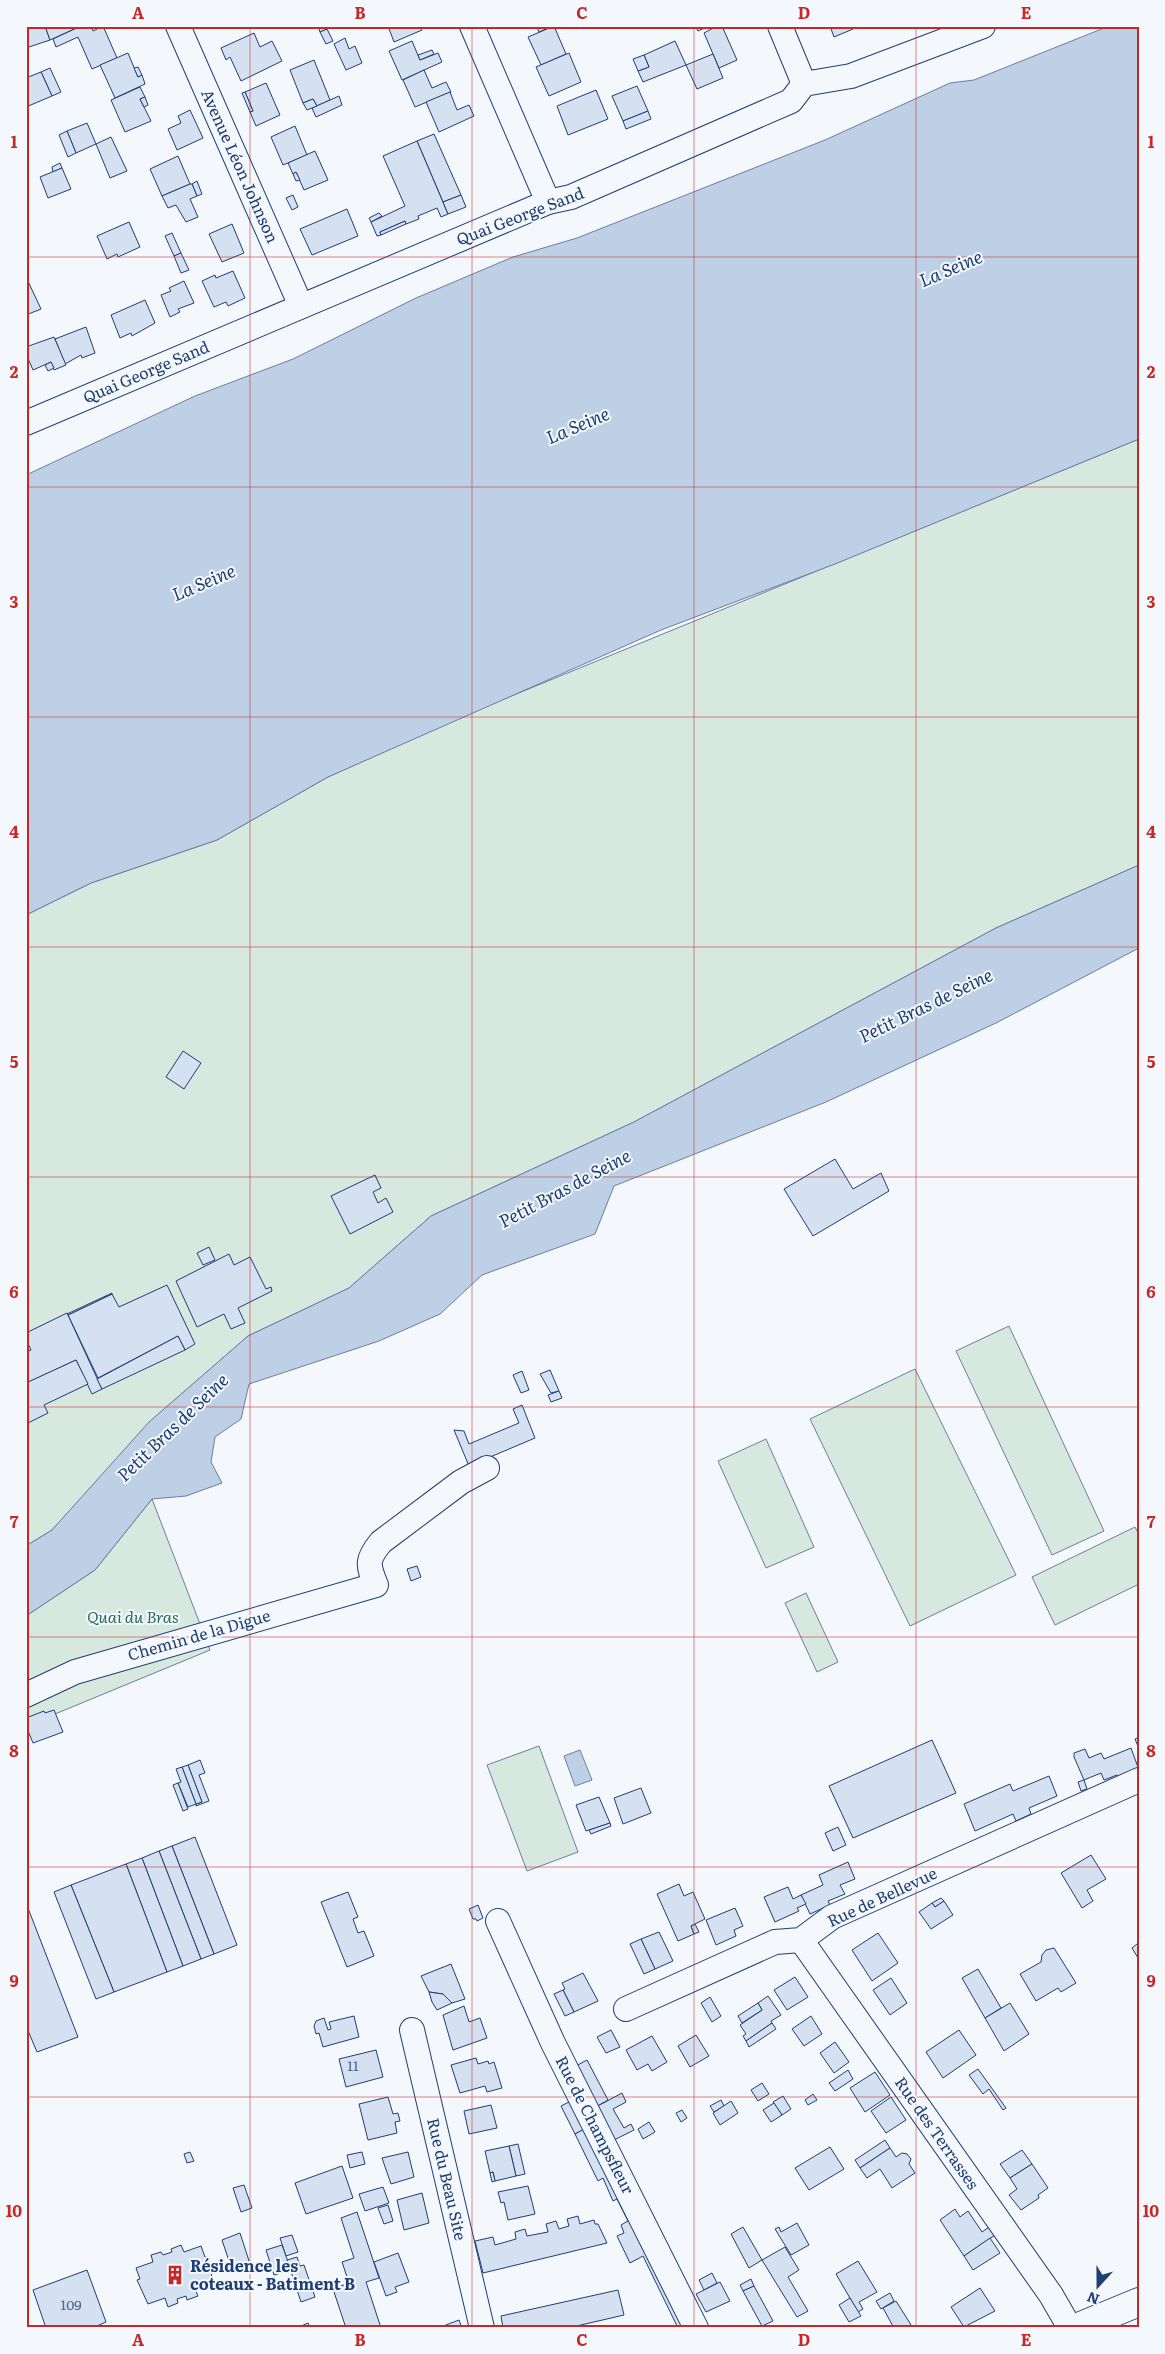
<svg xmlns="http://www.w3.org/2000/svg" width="1165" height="2354" font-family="Literata,serif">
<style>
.green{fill:#d7e8df;stroke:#687fa3}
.water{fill:#bed0e5;stroke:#687fa3}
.building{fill:#d5e0f0;stroke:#1d3f73}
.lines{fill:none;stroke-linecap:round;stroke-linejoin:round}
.minor-casing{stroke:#1d3f73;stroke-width:26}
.major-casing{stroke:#1d3f73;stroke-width:30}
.minor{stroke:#f4f7fb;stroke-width:24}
.major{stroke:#f4f7fb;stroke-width:28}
.grid{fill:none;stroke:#c62828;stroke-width:1;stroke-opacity:0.55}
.labels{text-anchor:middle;stroke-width:4;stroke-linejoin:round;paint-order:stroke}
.number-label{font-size:14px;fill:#4b6792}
.street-label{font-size:16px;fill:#1d3f73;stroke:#f4f7fb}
.park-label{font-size:16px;font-style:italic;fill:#2c6c60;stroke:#f4f7fb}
.poi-label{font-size:16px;font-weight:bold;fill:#1d3f73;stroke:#f4f7fb;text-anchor:start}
.water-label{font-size:18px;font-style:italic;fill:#1d3f73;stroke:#f4f7fb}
.neatline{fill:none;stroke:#c62828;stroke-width:2}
.grid-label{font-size:16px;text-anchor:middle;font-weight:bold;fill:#c62828}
</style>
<rect width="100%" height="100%" fill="#f4f7fb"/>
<g class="green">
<polygon points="1139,439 1139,865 996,928 634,1122 431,1216 349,1288 248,1336 155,1417 52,1530 26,1546 26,915 91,883 217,840 328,777 465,715"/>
<polygon points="1009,1326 1104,1531 1052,1555 956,1351"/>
<polygon points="915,1369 1016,1575 910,1626 810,1419"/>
<polygon points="766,1439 814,1547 766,1568 718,1461"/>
<polygon points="152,1499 210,1650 26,1726 26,1616 95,1570"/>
<polygon points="1135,1527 1139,1535 1139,1584 1055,1625 1032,1577"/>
<polygon points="806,1593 838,1662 817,1672 785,1603"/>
<polygon points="539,1746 578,1852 527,1871 487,1765"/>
</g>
<g class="water">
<polygon points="1109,26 1139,26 1139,439 835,564 661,630 328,777 217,840 91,883 26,915 26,475 195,396 293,359 416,298 513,257 577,238 825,140 950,83 974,80"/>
<polygon points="1139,865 1139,948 996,1023 826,1102 614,1186 595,1234 482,1275 440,1314 379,1341 249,1384 241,1419 215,1437 211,1462 222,1483 186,1496 152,1499 95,1570 26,1616 26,1546 52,1530 149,1422 248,1336 349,1288 431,1216 634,1122 996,928"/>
<polygon points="580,1750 592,1780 575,1786 564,1756"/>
</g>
<g class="building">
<polygon points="26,26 45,26 50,40 26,48"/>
<polygon points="45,26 81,26 50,40"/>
<polygon points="81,26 91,26 93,31 103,26 117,58 92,69 78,37 56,47 53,39"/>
<polygon points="318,26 326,26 327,29 320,32"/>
<polygon points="388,26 420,26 422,30 394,42"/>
<polygon points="536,26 553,26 539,32"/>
<polygon points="554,26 566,54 541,65 528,37"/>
<polygon points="695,26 709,26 698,31"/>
<polygon points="717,26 722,26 737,60 719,68 704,33"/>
<polygon points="830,26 852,26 853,29 834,37"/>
<polygon points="327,29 333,41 326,44 320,32"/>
<polygon points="254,33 260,47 272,41 282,61 241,81 230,57 226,60 221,48"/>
<polygon points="345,38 349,49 355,46 362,63 346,70 334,44"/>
<polygon points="412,41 420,60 438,53 442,62 402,80 389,51"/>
<polygon points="675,41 686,65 643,82 638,71 649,67 644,55"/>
<polygon points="432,50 434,54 420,60 418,55"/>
<polygon points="128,53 138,77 142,75 145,84 115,98 100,65"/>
<polygon points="569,53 581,82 549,96 536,67"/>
<polygon points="713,54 723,78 697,89 686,65"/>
<polygon points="644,55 649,67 638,71 633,59"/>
<polygon points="314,60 330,100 317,106 313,99 303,103 290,70"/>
<polygon points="138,67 142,75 138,77 134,68"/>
<polygon points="50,68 61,92 52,96 41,72"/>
<polygon points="424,70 432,88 446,82 451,92 415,107 403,80"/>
<polygon points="41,72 52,96 26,107 26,78"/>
<polygon points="266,83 280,115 256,126 250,112 253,111 245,92"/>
<polygon points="637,86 648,111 623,121 612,96"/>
<polygon points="140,87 145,97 140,99 151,121 125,132 111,100"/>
<polygon points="596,90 608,119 568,135 557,106"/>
<polygon points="245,92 253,111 250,112 242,93"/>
<polygon points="450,92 457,110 469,105 474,116 439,132 426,102"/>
<polygon points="339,96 342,105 316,117 312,108"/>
<polygon points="145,97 148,105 144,107 140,99"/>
<polygon points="313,99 317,106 307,110 303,103"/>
<polygon points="190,110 203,138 177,150 168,129 181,123 178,116"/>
<polygon points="648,111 651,119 626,129 623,121"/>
<polygon points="87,123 96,144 76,153 67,131"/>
<polygon points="295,126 307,155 283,165 271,137"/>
<polygon points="67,131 76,153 68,157 59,135"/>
<polygon points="434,134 461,195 443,202 417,141"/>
<polygon points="111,137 127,171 110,178 96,144"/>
<polygon points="417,141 448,214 441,217 437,208 418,216 419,219 406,224 405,221 380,232 381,235 377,236 371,222 405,206 383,156"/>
<polygon points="315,151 328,180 304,190 296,172 293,174 288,163"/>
<polygon points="178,156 190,184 162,196 150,169"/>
<polygon points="60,163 62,168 53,172 52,167"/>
<polygon points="62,168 71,189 48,198 40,177"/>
<polygon points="296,172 300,180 296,181 293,174"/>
<polygon points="197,181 202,194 197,196 192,184"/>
<polygon points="190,184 192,184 197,196 190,199 198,217 186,222 176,205 168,208 162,196"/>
<polygon points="293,195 298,207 292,210 286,198"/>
<polygon points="461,195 466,207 448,214 443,202"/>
<polygon points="347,209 358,236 312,255 300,229"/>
<polygon points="379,213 382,216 371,222 369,218"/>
<polygon points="405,221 406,224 381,235 380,232"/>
<polygon points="129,222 140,247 118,257 117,254 107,259 97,236"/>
<polygon points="232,224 244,253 222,262 209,234"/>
<polygon points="172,233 181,253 174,256 165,236"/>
<polygon points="181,253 189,270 181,273 174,256"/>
<polygon points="233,271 245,298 228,306 226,302 214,307 202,281 215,275 216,278"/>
<polygon points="26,277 41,309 26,315"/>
<polygon points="184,281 194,303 178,309 180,312 170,317 161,295 171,291 169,288"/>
<polygon points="145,300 155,323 132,336 131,333 120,338 111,315"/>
<polygon points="86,327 95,353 82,358 81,355 65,364 55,339"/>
<polygon points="54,337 66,365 54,370 51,362 33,370 26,354 26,347"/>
<polygon points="51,362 54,368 48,371 45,365"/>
<polygon points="183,1051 201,1063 184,1089 166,1077"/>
<polygon points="835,1159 853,1189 881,1173 889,1191 813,1236 784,1189"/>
<polygon points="375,1175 381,1188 373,1192 378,1203 386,1198 393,1212 350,1234 331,1196"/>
<polygon points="209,1247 215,1260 203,1265 197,1253"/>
<polygon points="229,1254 234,1265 250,1257 266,1289 271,1287 272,1291 238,1308 245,1323 231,1329 224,1314 197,1327 176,1281"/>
<polygon points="167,1285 195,1344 185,1350 178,1336 98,1378 68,1315 112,1294 119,1307"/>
<polygon points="112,1293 112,1294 68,1315 67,1314"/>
<polygon points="67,1313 102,1389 92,1394 76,1360 29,1382 26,1376 26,1352 31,1350 26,1339 26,1333"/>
<polygon points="178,1336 185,1350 102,1389 97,1379"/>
<polygon points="76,1360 88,1384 44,1405 48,1413 26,1424 26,1383"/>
<polygon points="550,1370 559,1391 551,1393 540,1374"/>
<polygon points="522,1371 529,1390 521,1393 513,1375"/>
<polygon points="559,1391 562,1398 551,1402 548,1395"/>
<polygon points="522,1405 535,1438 469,1466 454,1430 464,1431 469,1444 519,1423 513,1409"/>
<polygon points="417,1566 421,1577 411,1581 407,1569"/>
<polygon points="54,1710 63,1732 33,1743 26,1726 26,1718 44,1711 45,1713"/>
<polygon points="1139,1737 1139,1749 1135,1739"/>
<polygon points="932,1740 956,1793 853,1838 829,1786"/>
<polygon points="1131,1748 1139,1770 1118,1779 1117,1775 1104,1780 1101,1773 1084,1780 1074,1757 1074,1753 1085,1749 1089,1758 1101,1753 1104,1759"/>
<polygon points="200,1760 205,1773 199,1775 209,1801 196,1806 196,1804 202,1802 188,1765"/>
<polygon points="188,1765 202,1802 196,1804 182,1767"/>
<polygon points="182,1767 196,1804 188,1807 178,1783 181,1782 176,1769"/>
<polygon points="1049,1776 1057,1796 1029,1808 1031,1814 1016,1821 1013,1814 975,1831 964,1804 1010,1784 1013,1791"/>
<polygon points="1084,1780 1087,1789 1081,1791 1078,1782"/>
<polygon points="178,1783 188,1809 183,1811 173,1785"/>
<polygon points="641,1788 651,1813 623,1824 614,1798"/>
<polygon points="599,1797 610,1823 586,1831 576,1805"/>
<polygon points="610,1823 611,1826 591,1834 589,1830"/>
<polygon points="838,1827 846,1845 833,1851 825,1833"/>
<polygon points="195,1837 237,1945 214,1954 172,1846"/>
<polygon points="172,1846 214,1954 201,1959 159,1851"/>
<polygon points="159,1851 201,1959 183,1966 142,1858"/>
<polygon points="1091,1855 1106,1879 1087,1890 1093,1901 1082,1908 1061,1873"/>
<polygon points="142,1858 183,1966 167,1972 126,1864"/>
<polygon points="848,1862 855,1879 840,1885 845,1894 828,1901 830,1905 810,1914 801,1895 823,1885 819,1875"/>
<polygon points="126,1864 167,1972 114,1992 71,1885"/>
<polygon points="679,1884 684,1896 693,1892 705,1919 691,1926 694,1934 678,1941 657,1894"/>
<polygon points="71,1885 114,1992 96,1999 54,1892"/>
<polygon points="788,1887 793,1899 801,1895 806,1904 797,1908 799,1911 775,1922 764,1897"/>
<polygon points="348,1892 358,1917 353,1919 358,1933 364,1931 374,1956 347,1967 321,1902"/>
<polygon points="941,1898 944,1901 935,1907 932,1903"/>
<polygon points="944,1901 953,1915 931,1929 919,1912 932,1903 935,1907"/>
<polygon points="26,1903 78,2037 37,2052 26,2026"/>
<polygon points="478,1905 483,1918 477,1921 476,1919 473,1919 469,1909"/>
<polygon points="735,1908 743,1926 734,1930 736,1936 716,1945 706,1920"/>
<polygon points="695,1924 699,1932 694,1934 691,1926"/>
<polygon points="659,1932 673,1961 655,1969 641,1939"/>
<polygon points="878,1933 898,1963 872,1981 852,1950"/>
<polygon points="641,1939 655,1969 644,1974 630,1944"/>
<polygon points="1137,1944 1139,1947 1138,1958 1132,1948"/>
<polygon points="1054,1948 1076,1983 1061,1992 1058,1988 1036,2001 1020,1974 1041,1962 1042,1955 1046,1950"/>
<polygon points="451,1964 465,1999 452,2003 443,1994 429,1992 421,1976"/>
<polygon points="978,1969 1001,2008 985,2018 962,1978"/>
<polygon points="583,1973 598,2001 574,2012 563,1990 565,1989 562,1983"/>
<polygon points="795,1977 808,1997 787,2010 774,1990"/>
<polygon points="891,1978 907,2003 890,2015 873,1990"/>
<polygon points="563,1990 574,2012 565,2016 554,1994"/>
<polygon points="429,1992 443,1994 452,2003 437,2010 432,2002"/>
<polygon points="768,1996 781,2015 771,2021 772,2023 746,2041 743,2036 746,2034 740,2025 762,2010 758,2003"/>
<polygon points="710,1997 721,2016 712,2022 701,2003"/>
<polygon points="758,2003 762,2010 742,2023 738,2016"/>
<polygon points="1010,2003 1029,2034 1004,2051 985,2018"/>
<polygon points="464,2006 469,2022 480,2018 487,2038 453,2050 443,2015"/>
<polygon points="354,2016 359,2037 323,2047 319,2033 316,2034 314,2026 316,2021 324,2018 328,2030 331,2029 329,2022"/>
<polygon points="811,2016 822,2034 804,2046 792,2029"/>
<polygon points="772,2023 776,2029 749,2047 746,2041"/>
<polygon points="611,2030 620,2047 606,2053 597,2037"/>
<polygon points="959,2030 976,2055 943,2078 926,2052"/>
<polygon points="696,2035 709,2056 690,2067 678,2046"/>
<polygon points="652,2036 667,2062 652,2071 648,2064 637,2070 626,2050"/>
<polygon points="835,2042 849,2062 834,2073 820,2053"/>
<polygon points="376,2050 383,2077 346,2087 339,2059"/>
<polygon points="476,2058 478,2064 488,2061 489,2064 494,2062 502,2088 487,2092 485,2086 460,2093 451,2065"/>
<polygon points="587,2060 608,2100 594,2108 574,2067"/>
<polygon points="978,2069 1006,2108 1003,2110 989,2089 983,2094 969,2075"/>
<polygon points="848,2070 853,2079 835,2091 829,2083"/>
<polygon points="875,2072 890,2095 865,2112 850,2088"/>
<polygon points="762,2083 769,2094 758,2101 751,2090"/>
<polygon points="622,2093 626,2102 613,2109 624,2128 631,2124 634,2130 614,2140 594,2108"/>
<polygon points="813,2094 817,2100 808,2105 805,2100"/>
<polygon points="783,2096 791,2109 782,2115 773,2102"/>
<polygon points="388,2097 393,2114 398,2113 400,2121 395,2122 397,2133 368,2140 359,2104"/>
<polygon points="891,2097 906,2120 886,2133 871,2111"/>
<polygon points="577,2098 590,2126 575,2134 561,2106"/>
<polygon points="721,2100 724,2106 714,2112 710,2106"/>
<polygon points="731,2101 738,2113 720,2125 713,2113"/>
<polygon points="774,2103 782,2115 771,2122 763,2110"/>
<polygon points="491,2105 497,2128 469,2134 464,2111"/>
<polygon points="682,2110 687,2118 681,2122 676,2113"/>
<polygon points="649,2122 655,2132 643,2139 638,2129"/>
<polygon points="590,2126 693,2328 678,2328 643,2256 630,2263 617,2236 624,2233 621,2225 628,2221 617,2199 613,2201 603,2178 598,2181 575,2134"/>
<polygon points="885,2140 890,2148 860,2168 855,2160"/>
<polygon points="518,2144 525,2174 516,2176 509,2146"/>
<polygon points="509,2146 516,2176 495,2181 493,2172 490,2173 485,2151"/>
<polygon points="830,2147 844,2169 809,2190 795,2168"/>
<polygon points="890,2148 896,2157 902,2153 907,2154 911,2159 909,2164 915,2173 892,2188 880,2169 867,2178 860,2168"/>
<polygon points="1022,2150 1032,2164 1010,2178 1000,2164"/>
<polygon points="190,2152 194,2161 187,2163 184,2154"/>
<polygon points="362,2152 365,2164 350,2168 347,2155"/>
<polygon points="408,2152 414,2177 391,2184 382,2158"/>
<polygon points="1032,2164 1048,2188 1038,2195 1039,2198 1021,2210 1009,2195 1017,2189 1010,2178"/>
<polygon points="342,2166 353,2198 306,2214 295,2183"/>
<polygon points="493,2172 495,2181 492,2182 490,2173"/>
<polygon points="244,2185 252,2208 241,2212 233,2188"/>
<polygon points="528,2186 535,2214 508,2220 504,2202 501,2203 498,2192"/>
<polygon points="383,2187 389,2203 365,2211 359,2194"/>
<polygon points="422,2193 429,2223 404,2230 397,2200"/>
<polygon points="388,2205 393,2221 384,2224 378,2208"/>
<polygon points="955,2209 960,2217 968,2211 982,2232 989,2227 995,2235 964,2256 940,2220"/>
<polygon points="357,2212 379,2278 366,2282 381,2328 346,2328 333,2289 349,2283 342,2262 354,2258 341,2218"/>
<polygon points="578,2216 580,2224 594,2220 595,2224 598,2224 607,2243 483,2273 475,2241 493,2237 495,2245 516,2239 515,2232 525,2229 527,2236 548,2232 546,2224 556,2221 559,2229 569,2226 567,2219"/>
<polygon points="797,2223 809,2245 791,2255 775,2229 779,2227 781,2232"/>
<polygon points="743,2227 762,2260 749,2268 731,2234"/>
<polygon points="240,2233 251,2267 233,2273 222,2240"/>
<polygon points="292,2235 298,2252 286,2256 280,2238"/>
<polygon points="990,2238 1000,2253 973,2270 964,2256"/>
<polygon points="181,2245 184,2252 201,2246 205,2257 208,2257 213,2283 195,2289 198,2296 187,2300 186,2296 177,2299 178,2303 168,2307 165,2298 148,2304 137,2280 140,2279 136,2268 153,2262 151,2255 161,2252 163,2255 172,2252 171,2249"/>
<polygon points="282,2245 291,2270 274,2275 266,2250"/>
<polygon points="785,2247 799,2270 788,2277 808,2311 797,2317 762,2260"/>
<polygon points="398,2253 409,2282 395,2287 397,2292 386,2296 374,2262"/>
<polygon points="297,2257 300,2266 304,2265 315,2297 301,2302 287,2260"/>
<polygon points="858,2261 877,2292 859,2302 863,2309 858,2312 836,2274"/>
<polygon points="87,2270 106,2322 97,2326 98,2328 46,2328 33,2290"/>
<polygon points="712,2273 717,2283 704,2290 699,2280"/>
<polygon points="751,2279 754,2286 743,2291 740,2285"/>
<polygon points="720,2282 730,2301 706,2312 696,2294"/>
<polygon points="754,2286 773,2321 762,2326 743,2291"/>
<polygon points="980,2288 995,2311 964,2327 951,2307"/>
<polygon points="618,2290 624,2315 568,2328 503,2328 501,2316"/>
<polygon points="890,2293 894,2301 881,2309 876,2301"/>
<polygon points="850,2298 861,2316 849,2322 839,2305"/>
<polygon points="896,2301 913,2328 894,2328 883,2308"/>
<polygon points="459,2320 462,2328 438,2328"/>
<polygon points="308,2323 310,2328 299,2328 299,2327"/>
</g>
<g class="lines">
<defs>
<g id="minor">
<polyline points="178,26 301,306"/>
<polyline points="472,26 548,202"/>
<polyline points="780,26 804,84"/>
<polyline points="26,423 548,202 571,197 791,101 804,84 851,76 983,26"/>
<path d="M26 1695 75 1672 376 1585C367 1564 367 1559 381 1542L461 1482 487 1468"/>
<polyline points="498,1921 553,2043 696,2328"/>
<polyline points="801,1940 1051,2295 1070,2328"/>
<polyline points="626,2009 775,1942 801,1940 832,1917 1139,1780"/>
<polyline points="412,2030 482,2328"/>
</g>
<polyline id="major" points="1076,2328 1139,2302"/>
</defs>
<use href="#minor" class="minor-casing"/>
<use href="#major" class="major-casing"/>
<use href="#minor" class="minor"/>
<use href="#major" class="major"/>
</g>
<path class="grid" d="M250 26V2328M472 26V2328M694 26V2328M916 26V2328M26 257H1139M26 487H1139M26 717H1139M26 947H1139M26 1177H1139M26 1407H1139M26 1637H1139M26 1867H1139M26 2097H1139"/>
<defs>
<symbol id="building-bare" viewBox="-9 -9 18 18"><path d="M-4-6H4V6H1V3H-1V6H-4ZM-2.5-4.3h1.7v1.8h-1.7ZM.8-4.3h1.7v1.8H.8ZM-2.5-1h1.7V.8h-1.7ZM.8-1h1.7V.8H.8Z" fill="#c62828" stroke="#f4f7fb" stroke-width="2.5" paint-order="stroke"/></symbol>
</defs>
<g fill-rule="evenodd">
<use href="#building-bare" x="161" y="2261" width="28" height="28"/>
</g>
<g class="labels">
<g class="number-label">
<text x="353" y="2071">11</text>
<text x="71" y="2310">109</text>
</g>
<g class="street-label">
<text transform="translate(240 166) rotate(66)" y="6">Avenue Léon Johnson</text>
<text transform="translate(520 216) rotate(-21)" y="6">Quai George Sand</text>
<text transform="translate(146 372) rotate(-23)" y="6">Quai George Sand</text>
<text transform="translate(199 1635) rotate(-16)" y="6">Chemin de la Digue</text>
<text transform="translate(882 1897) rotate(-25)" y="6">Rue de Bellevue</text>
<text transform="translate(595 2125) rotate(63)" y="6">Rue de Champsfleur</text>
<text transform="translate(937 2133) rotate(55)" y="6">Rue des Terrasses</text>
<text transform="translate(447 2179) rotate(77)" y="6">Rue du Beau Site</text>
</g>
<g class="park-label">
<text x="133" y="1623">Quai du Bras</text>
</g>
<g class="poi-label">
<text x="190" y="2272">Résidence les<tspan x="190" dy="18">coteaux - Batiment B</tspan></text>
</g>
<g class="water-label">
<text transform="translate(951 269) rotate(-23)" y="6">La Seine</text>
<text transform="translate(578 426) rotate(-23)" y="6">La Seine</text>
<text transform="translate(204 583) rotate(-23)" y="6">La Seine</text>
<text transform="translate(926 1006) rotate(-26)" y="6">Petit Bras de Seine</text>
<text transform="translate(565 1189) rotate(-28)" y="6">Petit Bras de Seine</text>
<text transform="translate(173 1428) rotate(-44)" y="6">Petit Bras de Seine</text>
</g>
</g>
<rect width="1165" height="2354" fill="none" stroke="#f4f7fb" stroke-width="55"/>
<g transform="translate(1098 2286) rotate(201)" stroke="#f4f7fb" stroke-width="4" paint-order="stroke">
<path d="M0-4L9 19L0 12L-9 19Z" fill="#1d3f73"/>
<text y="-8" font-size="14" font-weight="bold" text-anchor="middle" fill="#1d3f73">N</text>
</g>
<rect x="28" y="28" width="1110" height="2298" class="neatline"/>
<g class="grid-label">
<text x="138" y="19">A</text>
<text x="360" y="19">B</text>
<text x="582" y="19">C</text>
<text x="804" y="19">D</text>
<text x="1026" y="19">E</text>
<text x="14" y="148">1</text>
<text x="1151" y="148">1</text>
<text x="14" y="378">2</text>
<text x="1151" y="378">2</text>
<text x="14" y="608">3</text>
<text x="1151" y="608">3</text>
<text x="14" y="838">4</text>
<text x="1151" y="838">4</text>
<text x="14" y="1068">5</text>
<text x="1151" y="1068">5</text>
<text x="14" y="1298">6</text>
<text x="1151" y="1298">6</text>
<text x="14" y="1528">7</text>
<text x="1151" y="1528">7</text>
<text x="14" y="1757">8</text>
<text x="1151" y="1757">8</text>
<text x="14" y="1987">9</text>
<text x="1151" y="1987">9</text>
<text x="14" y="2217">10</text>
<text x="1151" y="2217">10</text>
<text x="138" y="2346">A</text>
<text x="360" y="2346">B</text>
<text x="582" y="2346">C</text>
<text x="804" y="2346">D</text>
<text x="1026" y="2346">E</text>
</g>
</svg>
